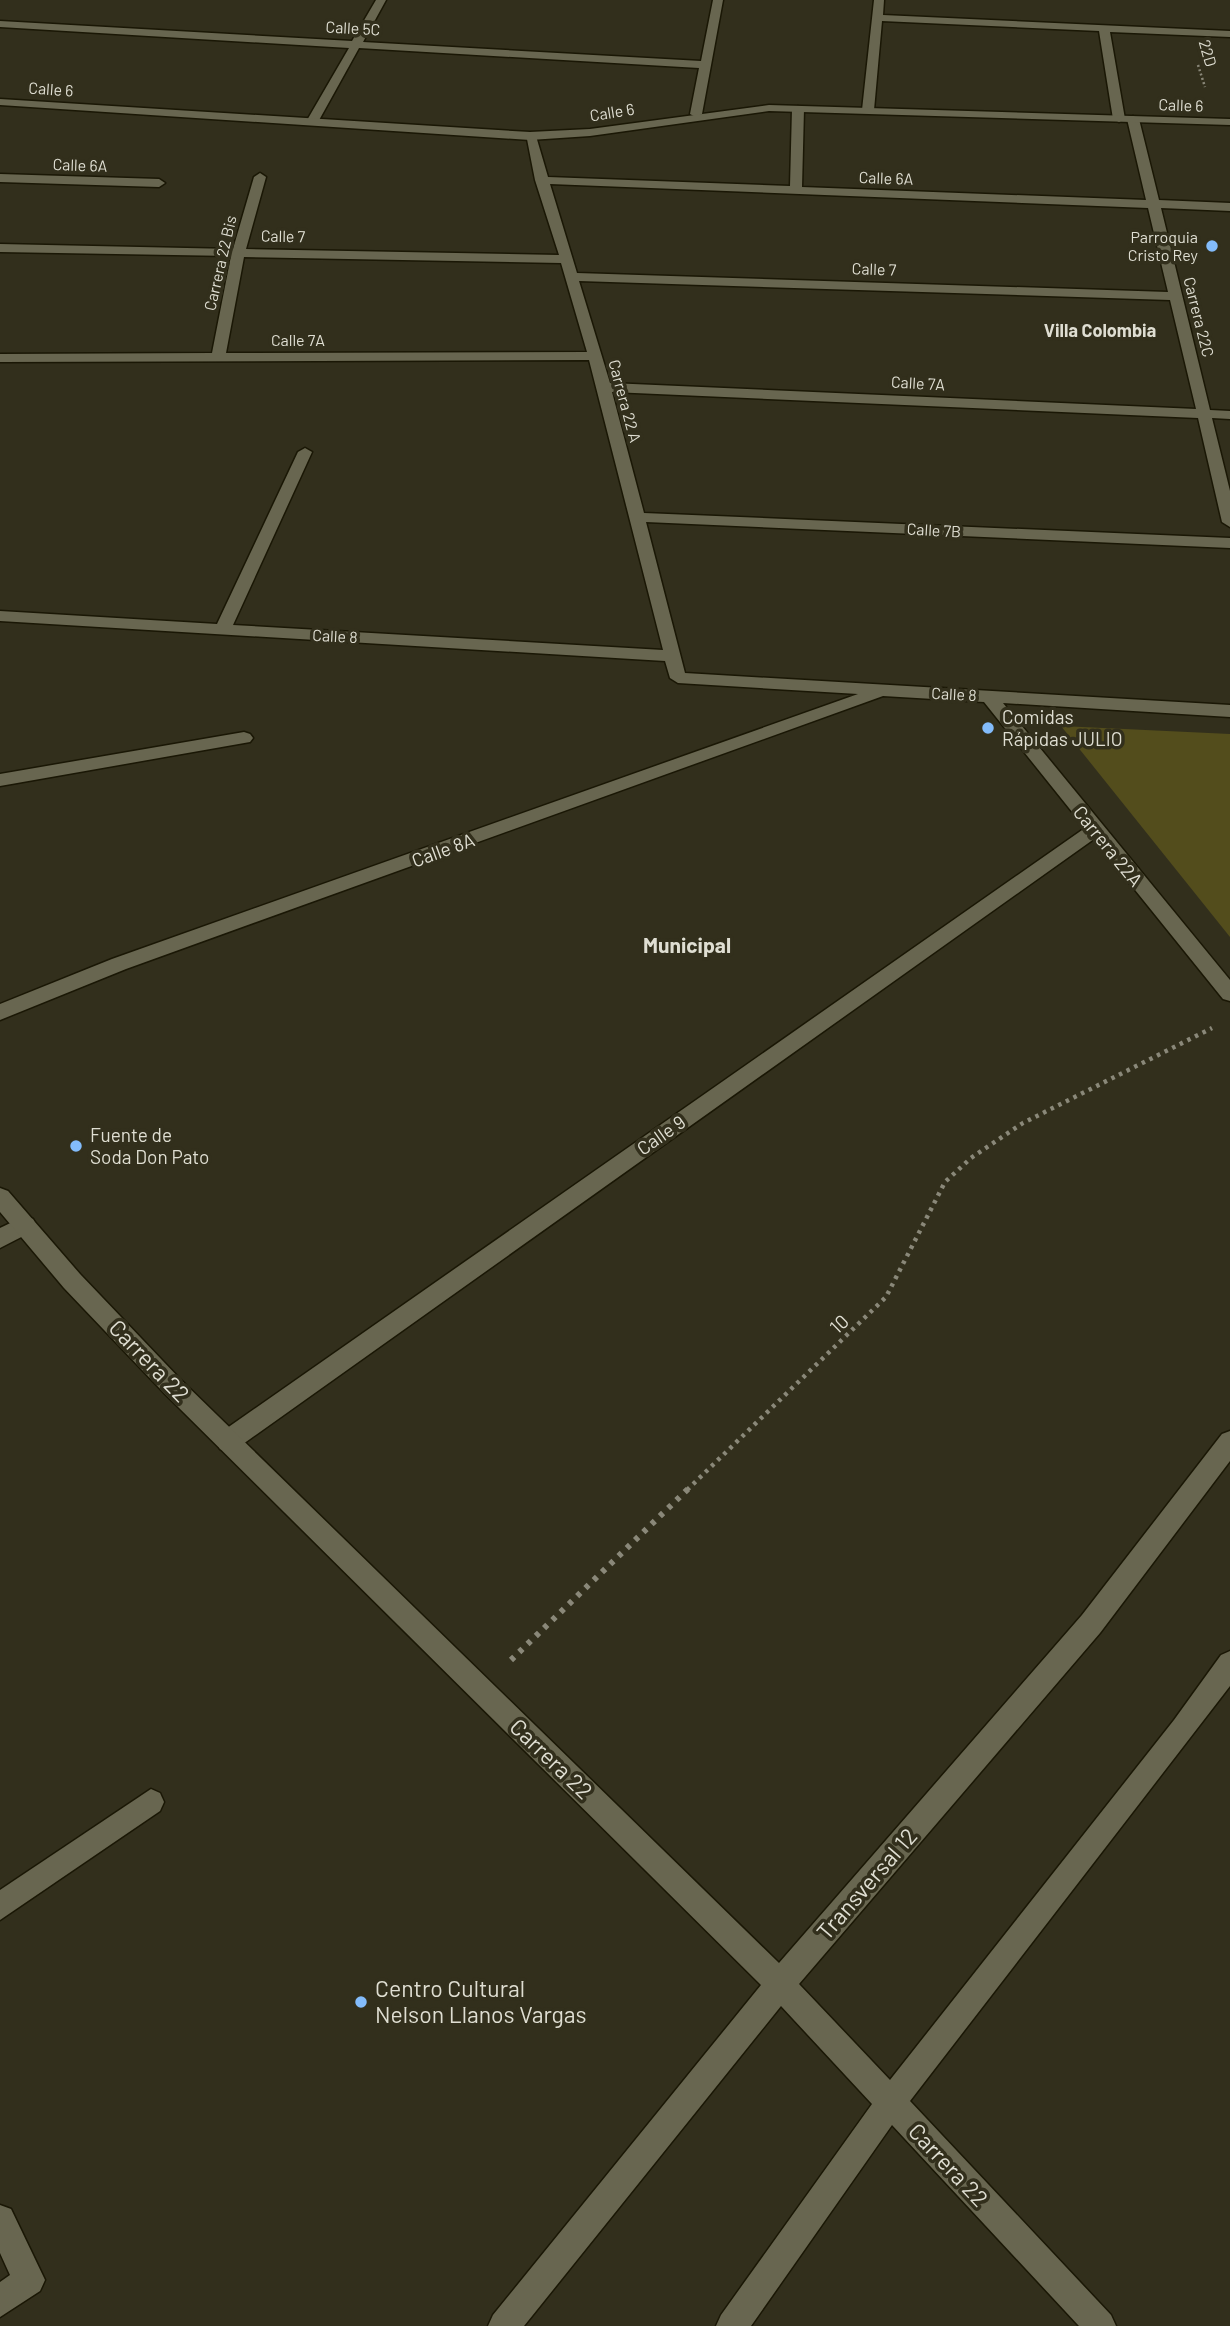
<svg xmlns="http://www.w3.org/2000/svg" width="1230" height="2326" font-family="Barlow,sans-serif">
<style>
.green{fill:#534d1c}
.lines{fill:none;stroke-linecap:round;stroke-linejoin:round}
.street-casing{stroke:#1a1705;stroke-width:3}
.secondary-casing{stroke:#1a1705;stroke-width:3}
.path-far2{stroke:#8a8879;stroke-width:2.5;stroke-dasharray:2 2.5;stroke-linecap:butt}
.path-far1{stroke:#8a8879;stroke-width:4.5;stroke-dasharray:3.5 5;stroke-linecap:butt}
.path{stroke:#8a8879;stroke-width:6;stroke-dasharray:4.5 7;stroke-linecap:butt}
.street{fill:#686650;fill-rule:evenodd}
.secondary{fill:#686650;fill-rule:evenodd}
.poi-dot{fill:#83bcfb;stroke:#322f1c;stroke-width:2.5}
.labels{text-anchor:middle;stroke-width:7;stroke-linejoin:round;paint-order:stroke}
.far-street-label{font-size:16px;fill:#dfded2;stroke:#322f1c}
.far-poi-label{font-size:16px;fill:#dfded2;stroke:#322f1c;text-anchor:end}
.far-neighbourhood-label{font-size:18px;font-weight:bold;fill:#dfded2;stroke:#322f1c}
.poi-label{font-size:19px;fill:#dfded2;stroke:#322f1c;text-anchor:start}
.street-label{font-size:19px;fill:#dfded2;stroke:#322f1c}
.neighbourhood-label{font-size:21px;font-weight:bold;fill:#dfded2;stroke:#322f1c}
.near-street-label{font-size:23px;fill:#dfded2;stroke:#322f1c}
.near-poi-label{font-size:23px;fill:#dfded2;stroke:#322f1c;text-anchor:start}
</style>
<rect width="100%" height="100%" fill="#322f1c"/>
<polygon class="green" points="1061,726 1230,734 1230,937"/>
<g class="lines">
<defs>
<g id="street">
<polygon points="376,0 386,0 363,42 701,61 713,0 723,0 702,114 696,117 690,114 699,68 359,48 318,122 312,125 306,122 349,48 0,27 0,21 352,41"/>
<polygon points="874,0 884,0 883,15 1230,31 1230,37 1110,32 1125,119 1119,122 1113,119 1099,31 882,21 874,110 868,113 862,110"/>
<path d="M798 106 804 109 802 187 1146 200 1127 119 1133 116 1139 119 1159 200 1230 203V211L1161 208 1210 410 1230 411V419L1212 418 1230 491V527L1222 522 1198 418 612 392 644 513 1230 538V548L646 522 685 673 1230 705V717L1003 703 1230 980V1001L1223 999 1094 839 236 1449 228 1452 220 1449 216 1441 220 1433 1085 828 984 702 883 696 126 969 0 1020V1004L112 959 858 694 678 683 670 678 665 661 0 621V611L217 624 298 452 305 448 312 452 233 625 663 650 589 360 0 362V354L212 353 231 256 0 252V244L233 249 254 177 260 173 266 177 246 249 559 255 535 180 526 134 536 136 548 177 790 186 792 109ZM550 184 1148 208 1168 292 577 273ZM244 257 561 263 587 352 226 353ZM579 281 1170 300 1196 409 610 383Z"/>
<polygon points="0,174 159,179 165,183 159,187 0,182"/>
<polygon points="244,732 250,734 253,738 250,742 0,786 0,774"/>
<polygon points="25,1216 33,1219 36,1225 33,1231 0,1248 0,1228"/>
<polygon points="151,1789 160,1793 164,1802 160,1811 0,1920 0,1890"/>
<polygon points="0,2205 11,2209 45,2280 40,2291 0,2317 0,2282 10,2275 0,2253"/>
</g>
<g id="secondary">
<polygon points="0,99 530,132 590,129 769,105 1230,119 1230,125 769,111 590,136 530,140 0,105"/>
<polygon points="0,1188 8,1191 80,1274 181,1380 779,1963 1082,1615 1222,1434 1230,1431 1230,1461 1100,1633 799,1984 890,2080 1174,1720 1221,1655 1230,1651 1230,1686 910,2101 1111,2315 1116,2326 1079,2326 892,2125 751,2326 716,2326 721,2315 872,2104 781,2006 524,2326 488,2326 493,2315 761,1985 165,1394 64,1288 0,1212"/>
</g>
</defs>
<use href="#street" class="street-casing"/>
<use href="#secondary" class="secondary-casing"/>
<polyline class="path-far2" points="1198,65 1205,87"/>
<polyline class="path-far1" points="687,1490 886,1297 945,1182 971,1158 1023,1123 1212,1028"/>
<polyline class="path" points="511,1660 689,1488"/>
<use href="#street" class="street"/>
<use href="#secondary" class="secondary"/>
</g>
<g class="poi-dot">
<circle cx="1212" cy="246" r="7"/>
<circle cx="988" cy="728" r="7"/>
<circle cx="76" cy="1146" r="7"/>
<circle cx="361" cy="2002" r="7"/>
</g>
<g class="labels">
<g class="far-street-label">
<text transform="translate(353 28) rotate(3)" y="6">Calle 5C</text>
<text transform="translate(1208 53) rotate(74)" y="6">22D</text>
<text transform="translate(51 89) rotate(4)" y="6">Calle 6</text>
<text transform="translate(1181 105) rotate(2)" y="6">Calle 6</text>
<text transform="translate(612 112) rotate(-9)" y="6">Calle 6</text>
<text transform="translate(80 165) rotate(2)" y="6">Calle 6A</text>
<text transform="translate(886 178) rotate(2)" y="6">Calle 6A</text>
<text transform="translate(283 236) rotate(1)" y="6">Calle 7</text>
<text transform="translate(220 263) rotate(-77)" y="6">Carrera 22 Bis</text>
<text transform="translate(874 269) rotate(2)" y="6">Calle 7</text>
<text transform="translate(1199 317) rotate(76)" y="6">Carrera 22C</text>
<text x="298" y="346">Calle 7A</text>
<text transform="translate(918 383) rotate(3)" y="6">Calle 7A</text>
<text transform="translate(625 401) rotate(75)" y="6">Carrera 22 A</text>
<text transform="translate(934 530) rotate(3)" y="6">Calle 7B</text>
<text transform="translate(335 636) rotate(3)" y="6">Calle 8</text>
<text transform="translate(954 694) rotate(3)" y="6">Calle 8</text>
</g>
<g class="far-poi-label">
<text x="1198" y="243">Parroquia<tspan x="1198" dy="18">Cristo Rey</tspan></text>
</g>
<g class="far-neighbourhood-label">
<text x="1100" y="337">Villa Colombia</text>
</g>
<g class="poi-label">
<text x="1002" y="724">Comidas<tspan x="1002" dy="22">Rápidas JULIO</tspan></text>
<text x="90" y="1142">Fuente de<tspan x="90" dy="22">Soda Don Pato</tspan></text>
</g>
<g class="street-label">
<text transform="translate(1108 846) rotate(51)" y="7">Carrera 22A</text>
<text transform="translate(443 850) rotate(-20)" y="7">Calle 8A</text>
<text transform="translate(661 1135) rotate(-35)" y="7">Calle 9</text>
<text transform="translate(839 1324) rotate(-44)" y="7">10</text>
</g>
<g class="neighbourhood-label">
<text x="687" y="953">Municipal</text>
</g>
<g class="near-street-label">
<text transform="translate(149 1361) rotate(46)" y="8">Carrera 22</text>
<text transform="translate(551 1759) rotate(44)" y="8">Carrera 22</text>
<text transform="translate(867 1884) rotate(-49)" y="8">Transversal 12</text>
<text transform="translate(948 2165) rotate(47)" y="8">Carrera 22</text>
</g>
<g class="near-poi-label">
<text x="375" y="1997">Centro Cultural<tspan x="375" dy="26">Nelson Llanos Vargas</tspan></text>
</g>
</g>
</svg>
